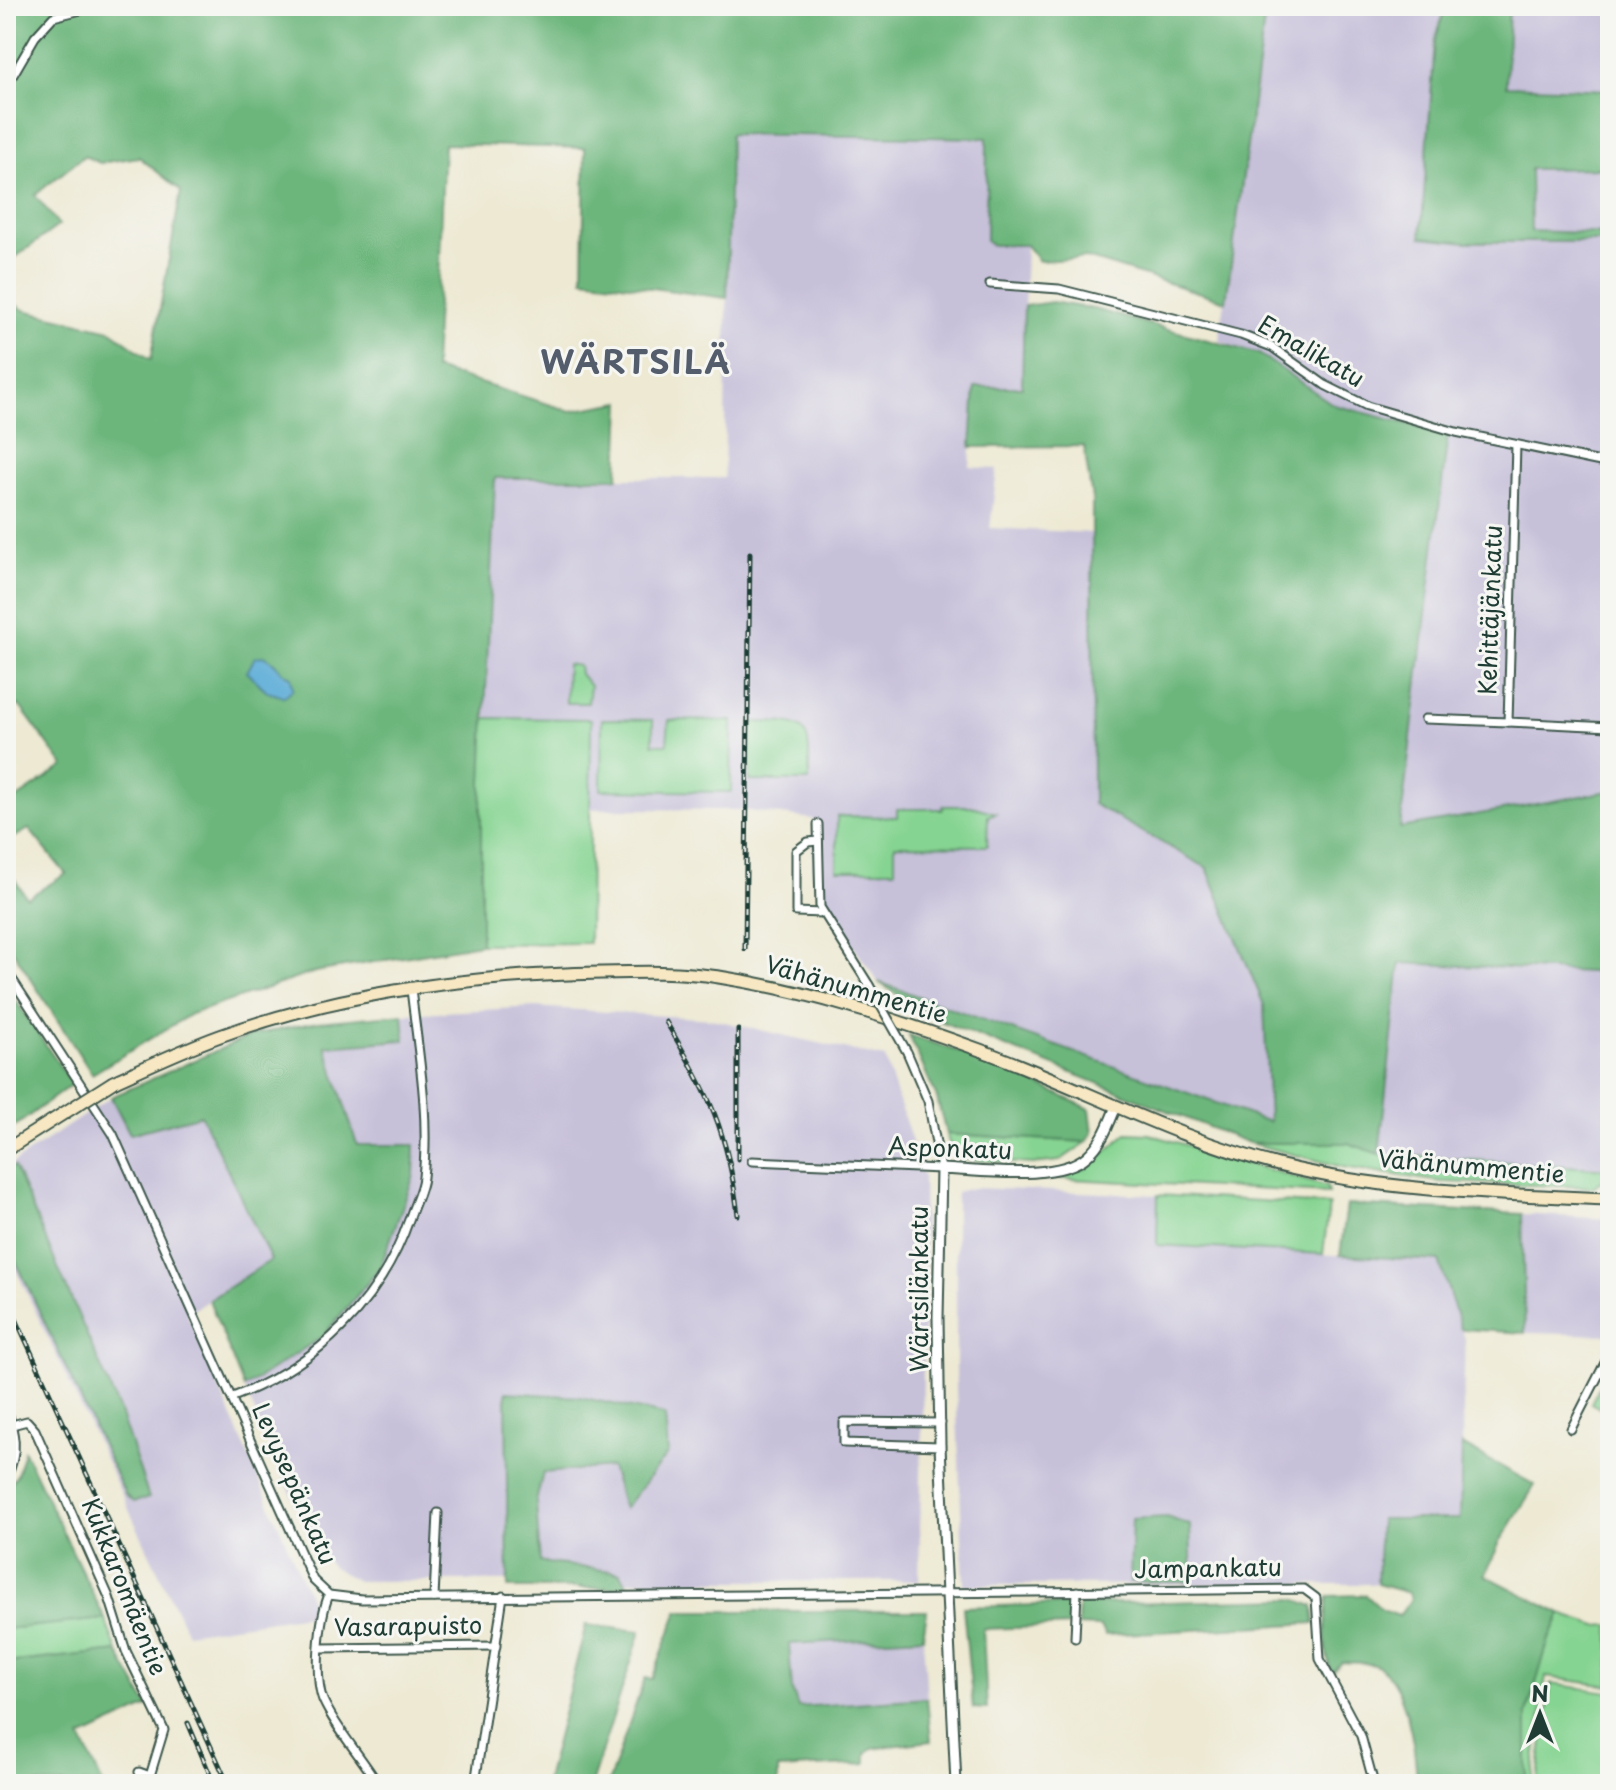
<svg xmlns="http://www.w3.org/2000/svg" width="1616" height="1790" font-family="'Playpen Sans',sans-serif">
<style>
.industrial{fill:#c6c0d9}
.green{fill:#86d492;stroke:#528863;stroke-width:2}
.forest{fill:#6cb67c;stroke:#467a58;stroke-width:2}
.water{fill:#5eadd8;stroke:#3e7586;stroke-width:2}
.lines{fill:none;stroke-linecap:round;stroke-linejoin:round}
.minor-casing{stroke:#3e574c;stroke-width:11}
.tertiary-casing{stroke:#3e574c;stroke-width:13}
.secondary-casing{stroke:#3e574c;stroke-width:15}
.minor{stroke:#fff;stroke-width:7}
.tertiary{stroke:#fff;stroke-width:9}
.secondary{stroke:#f7e8c3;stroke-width:11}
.rail-casing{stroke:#1f3d34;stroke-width:5}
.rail{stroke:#f6f6f2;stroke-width:2;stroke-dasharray:6;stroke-linecap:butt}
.minor-bridge-casing{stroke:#3e574c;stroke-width:11;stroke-linecap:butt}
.secondary-bridge-casing{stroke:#3e574c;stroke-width:15;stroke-linecap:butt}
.minor-bridge{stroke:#fff;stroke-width:7}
.secondary-bridge{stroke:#f7e8c3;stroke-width:11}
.labels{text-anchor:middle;stroke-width:6;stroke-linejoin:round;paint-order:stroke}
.street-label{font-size:24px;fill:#1f3d34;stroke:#f6f6f2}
.district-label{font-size:32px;font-weight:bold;letter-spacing:2px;fill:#545d6c;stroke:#f6f6f2}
</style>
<rect width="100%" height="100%" fill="#f6f6f2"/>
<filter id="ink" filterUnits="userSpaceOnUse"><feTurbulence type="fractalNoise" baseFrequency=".0125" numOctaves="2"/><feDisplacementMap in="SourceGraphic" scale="16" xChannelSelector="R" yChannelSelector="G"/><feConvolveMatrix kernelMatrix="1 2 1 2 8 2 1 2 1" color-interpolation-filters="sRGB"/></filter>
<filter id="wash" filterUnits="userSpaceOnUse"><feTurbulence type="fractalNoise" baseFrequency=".006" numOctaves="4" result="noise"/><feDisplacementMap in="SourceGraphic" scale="32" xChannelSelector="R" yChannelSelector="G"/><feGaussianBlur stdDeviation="1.8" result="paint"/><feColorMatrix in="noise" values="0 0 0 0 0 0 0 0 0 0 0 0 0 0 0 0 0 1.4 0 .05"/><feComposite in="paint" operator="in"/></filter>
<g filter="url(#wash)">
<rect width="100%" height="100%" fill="#ede9d3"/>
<g class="industrial">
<polygon points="1266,6 1610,6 1610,791 1399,828 1448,435 1334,405 1259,354 1219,341"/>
<polygon points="730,134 987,138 986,241 991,245 1026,245 1022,387 975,387 970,467 997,469 990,528 1093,533 1093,804 1207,867 1264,1005 1269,1123 878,982 838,924 813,875 813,819 742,810 481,808 481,724 495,478 724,478"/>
<polygon points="1400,963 1610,973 1610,1169 1379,1154"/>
<polygon points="535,1007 711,1019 885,1058 923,1176 925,1271 919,1581 357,1581 331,1566 307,1529 244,1388 323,1336 415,1145 357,1145 326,1046 405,1040 403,1014"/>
<polygon points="111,1097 130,1134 201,1115 271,1260 187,1314 309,1595 313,1614 187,1633 6,1249 6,1168"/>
<polygon points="973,1188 1158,1195 1158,1245 1439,1261 1465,1339 1460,1519 1380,1519 1377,1584 964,1585 956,1388 956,1192"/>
<polygon points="1522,1214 1610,1219 1610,1335 1525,1333"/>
<polygon points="923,1637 927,1698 798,1708 792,1689 789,1644"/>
</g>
<g class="green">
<polygon points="567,664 579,666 580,674 590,686 588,703 566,703"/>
<polygon points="481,718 591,719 589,943 481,944"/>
<polygon points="602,719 653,720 653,744 667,744 669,720 732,721 731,792 601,790"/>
<path d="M750 722C810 722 810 723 809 781H750Z"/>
<polygon points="943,806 971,806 996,813 988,816 987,846 895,845 895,870 837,870 837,816 897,817 897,809 943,809"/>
<polygon points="1127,1133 1149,1134 1327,1187 1328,1193 1051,1178 1087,1168"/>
<polygon points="946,1134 1087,1142 1059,1161 1033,1164 955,1159"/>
<polygon points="1249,1143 1349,1143 1379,1154 1610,1169 1610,1174 1593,1187 1442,1182 1343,1167"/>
<polygon points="1158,1195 1329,1205 1323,1254 1157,1245"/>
<polygon points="1608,1369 1610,1370 1610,1414 1591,1403"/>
<polygon points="1561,1614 1597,1626 1610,1625 1610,1686 1546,1677 1532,1784 1527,1784 1527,1713 1549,1639"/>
<polygon points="105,1619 117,1651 6,1663 6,1629"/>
<polygon points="1551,1684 1610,1692 1610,1784 1537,1784"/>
</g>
<g class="forest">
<polygon points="19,6 1266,6 1226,301 1087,258 1039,261 1026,245 991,245 986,241 987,138 730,134 727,298 583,279 585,148 444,144 434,369 571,411 621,402 618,478 495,478 481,808 481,944 315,972 191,1014 92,1074 6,940 6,873 9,871 27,898 66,874 29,829 6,842 6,791 13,801 64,766 19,705 6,712 6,299 24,310 110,330 151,360 181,191 139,157 100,163 84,156 35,195 59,225 12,260 6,254 6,29"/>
<polygon points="1446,6 1509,6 1506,86 1610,90 1610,168 1530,169 1531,231 1610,234 1608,242 1466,242 1421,237 1435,41"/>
<polygon points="1052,302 1094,309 1259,354 1334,405 1448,434 1400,828 1610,791 1610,973 1400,963 1379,1154 1348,1143 1249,1143 935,1019 878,982 1269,1122 1264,1005 1207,868 1093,804 1092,499 1084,446 971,447 975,387 1022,387 1024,306"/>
<polygon points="6,986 72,1084 6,1133"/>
<polygon points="403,1014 405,1040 326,1046 357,1145 415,1145 414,1175 380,1268 323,1336 244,1388 209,1300 271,1260 201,1115 130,1134 111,1097 252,1035 317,1022"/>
<polygon points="909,1035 985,1060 1090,1109 1093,1133 1087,1142 946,1134 937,1098"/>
<polygon points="14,1166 119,1409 149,1498 134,1502 126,1496 6,1240 6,1172"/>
<polygon points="1347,1205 1522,1214 1525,1333 1461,1329 1439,1261 1340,1255"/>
<polygon points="506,1392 580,1397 665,1415 668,1453 624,1509 611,1467 543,1473 536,1502 540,1562 620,1572 629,1588 508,1588"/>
<path d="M1462 1445 1535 1485 1499 1544 1485 1575 1561 1614 1549 1639 1527 1713V1784H1417C1416 1754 1407 1676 1374 1665 1365 1662 1352 1663 1342 1662L1332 1673C1322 1647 1325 1623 1328 1596L1366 1595 1382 1610 1399 1616 1411 1599 1409 1593 1377 1584 1380 1519H1460Z"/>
<polygon points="24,1451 105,1619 6,1629 6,1489 17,1475"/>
<polygon points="1166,1517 1190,1525 1192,1582 1130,1582 1132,1519"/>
<polygon points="1295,1599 1313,1606 1315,1623 1105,1635 1100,1627 1078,1626 1079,1604"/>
<polygon points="1071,1604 1072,1626 983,1629 987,1709 973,1708 963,1607"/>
<polygon points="678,1611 927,1611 923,1637 789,1644 792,1689 798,1707 927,1698 931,1741 872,1748 866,1753 866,1764 778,1769 778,1784 608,1784 645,1678 652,1679"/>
<polygon points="586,1625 641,1631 591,1784 545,1784"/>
<polygon points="117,1651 148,1706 81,1738 103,1784 6,1784 6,1663"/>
</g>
<path class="water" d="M264 656C277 662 279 672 291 677L293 689 284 697 268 692 247 672 255 657Z"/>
</g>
<g filter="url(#ink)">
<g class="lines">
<defs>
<g id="minor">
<polyline points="6,87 35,37 53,17 97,6"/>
<polyline points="990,284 1059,289 1241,335 1272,347 1325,385 1367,406 1456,432 1610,464"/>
<polyline points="1516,445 1508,722 1610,727"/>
<polyline points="1425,719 1508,722"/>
<polyline points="818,824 820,907 869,985"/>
<polyline points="818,841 808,842 796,851 796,912 822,913"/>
<polyline points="6,970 113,1134 313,1580 329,1595 362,1599 1304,1589 1316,1598 1320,1659 1361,1736 1374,1784"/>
<polyline points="752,1161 941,1169 928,1101 907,1052"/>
<path d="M233 1397C317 1365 381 1302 410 1217 414 1204 422 1190 423 1177 430 1115 418 1051 411 989"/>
<path d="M6 1406C14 1431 20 1453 6 1477"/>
<polyline points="12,1425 27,1421 35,1430 109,1597 126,1651 164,1730 150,1776 139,1772"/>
<polyline points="1571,1429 1610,1353"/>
<polyline points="940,1446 844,1443 844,1422 941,1423"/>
<path d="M329 1595C319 1618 314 1677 323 1700 336 1729 361 1756 378 1784"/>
<polyline points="434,1598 438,1513"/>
<polyline points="1075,1638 1077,1591"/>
<polyline points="320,1648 496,1646"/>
<polyline points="475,1784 503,1596"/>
</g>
<path id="tertiary" d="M956 1784 940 1446 938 1318 941 1169C979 1170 1058 1182 1087 1156 1102 1143 1108 1126 1115 1109"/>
<path id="secondary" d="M113 1082C148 1066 184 1049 220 1036 341 992 474 975 602 973 640 972 681 971 719 977 809 991 895 1019 980 1050 1081 1087 1174 1138 1278 1165 1385 1192 1500 1194 1610 1199"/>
</defs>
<use href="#minor" class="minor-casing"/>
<use href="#tertiary" class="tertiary-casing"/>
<use href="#secondary" class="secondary-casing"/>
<use href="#minor" class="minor"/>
<use href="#tertiary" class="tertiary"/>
<use href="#secondary" class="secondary"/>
<defs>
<g id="rail">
<polyline points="745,949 750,553"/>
<path d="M666 1022C709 1093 728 1131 738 1215"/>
<polyline points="738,1159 738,1030"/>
<polyline points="6,1297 228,1784"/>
<polyline points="188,1723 214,1784"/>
</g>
</defs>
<use href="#rail" class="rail-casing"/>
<use href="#rail" class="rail"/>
<defs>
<polyline id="minor-bridge" points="869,985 907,1052"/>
<polyline id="secondary-bridge" points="6,1150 113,1082"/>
</defs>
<use href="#minor-bridge" class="minor-bridge-casing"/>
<use href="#secondary-bridge" class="secondary-bridge-casing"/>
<use href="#minor-bridge" class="minor-bridge"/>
<use href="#secondary-bridge" class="secondary-bridge"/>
</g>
</g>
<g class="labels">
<g class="street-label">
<text transform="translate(1311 352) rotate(30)" y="8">Emalikatu</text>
<text transform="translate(1491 610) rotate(-88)" y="8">Kehittäjänkatu</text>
<text transform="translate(856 990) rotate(16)" y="8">Vähänummentie</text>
<text transform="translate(950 1149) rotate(2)" y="8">Asponkatu</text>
<text transform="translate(1471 1167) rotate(5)" y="8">Vähänummentie</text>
<text transform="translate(920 1289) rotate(-90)" y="8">Wärtsilänkatu</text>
<text transform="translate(294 1484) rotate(66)" y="8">Levysepänkatu</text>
<text transform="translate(1208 1569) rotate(-1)" y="8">Jampankatu</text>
<text transform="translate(124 1587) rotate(68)" y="8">Kukkaromäentie</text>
<text transform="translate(408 1627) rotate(-1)" y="8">Vasarapuisto</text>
</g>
<g class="district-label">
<text x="636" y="374">WÄRTSILÄ</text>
</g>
</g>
<rect width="1616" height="1790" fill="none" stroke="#f6f6f2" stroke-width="32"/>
<g transform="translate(1540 1714)" stroke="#f6f6f2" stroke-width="6" paint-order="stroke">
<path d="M0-6L14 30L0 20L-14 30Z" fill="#1f3d34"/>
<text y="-12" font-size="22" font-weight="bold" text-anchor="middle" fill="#1f3d34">N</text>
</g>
</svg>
